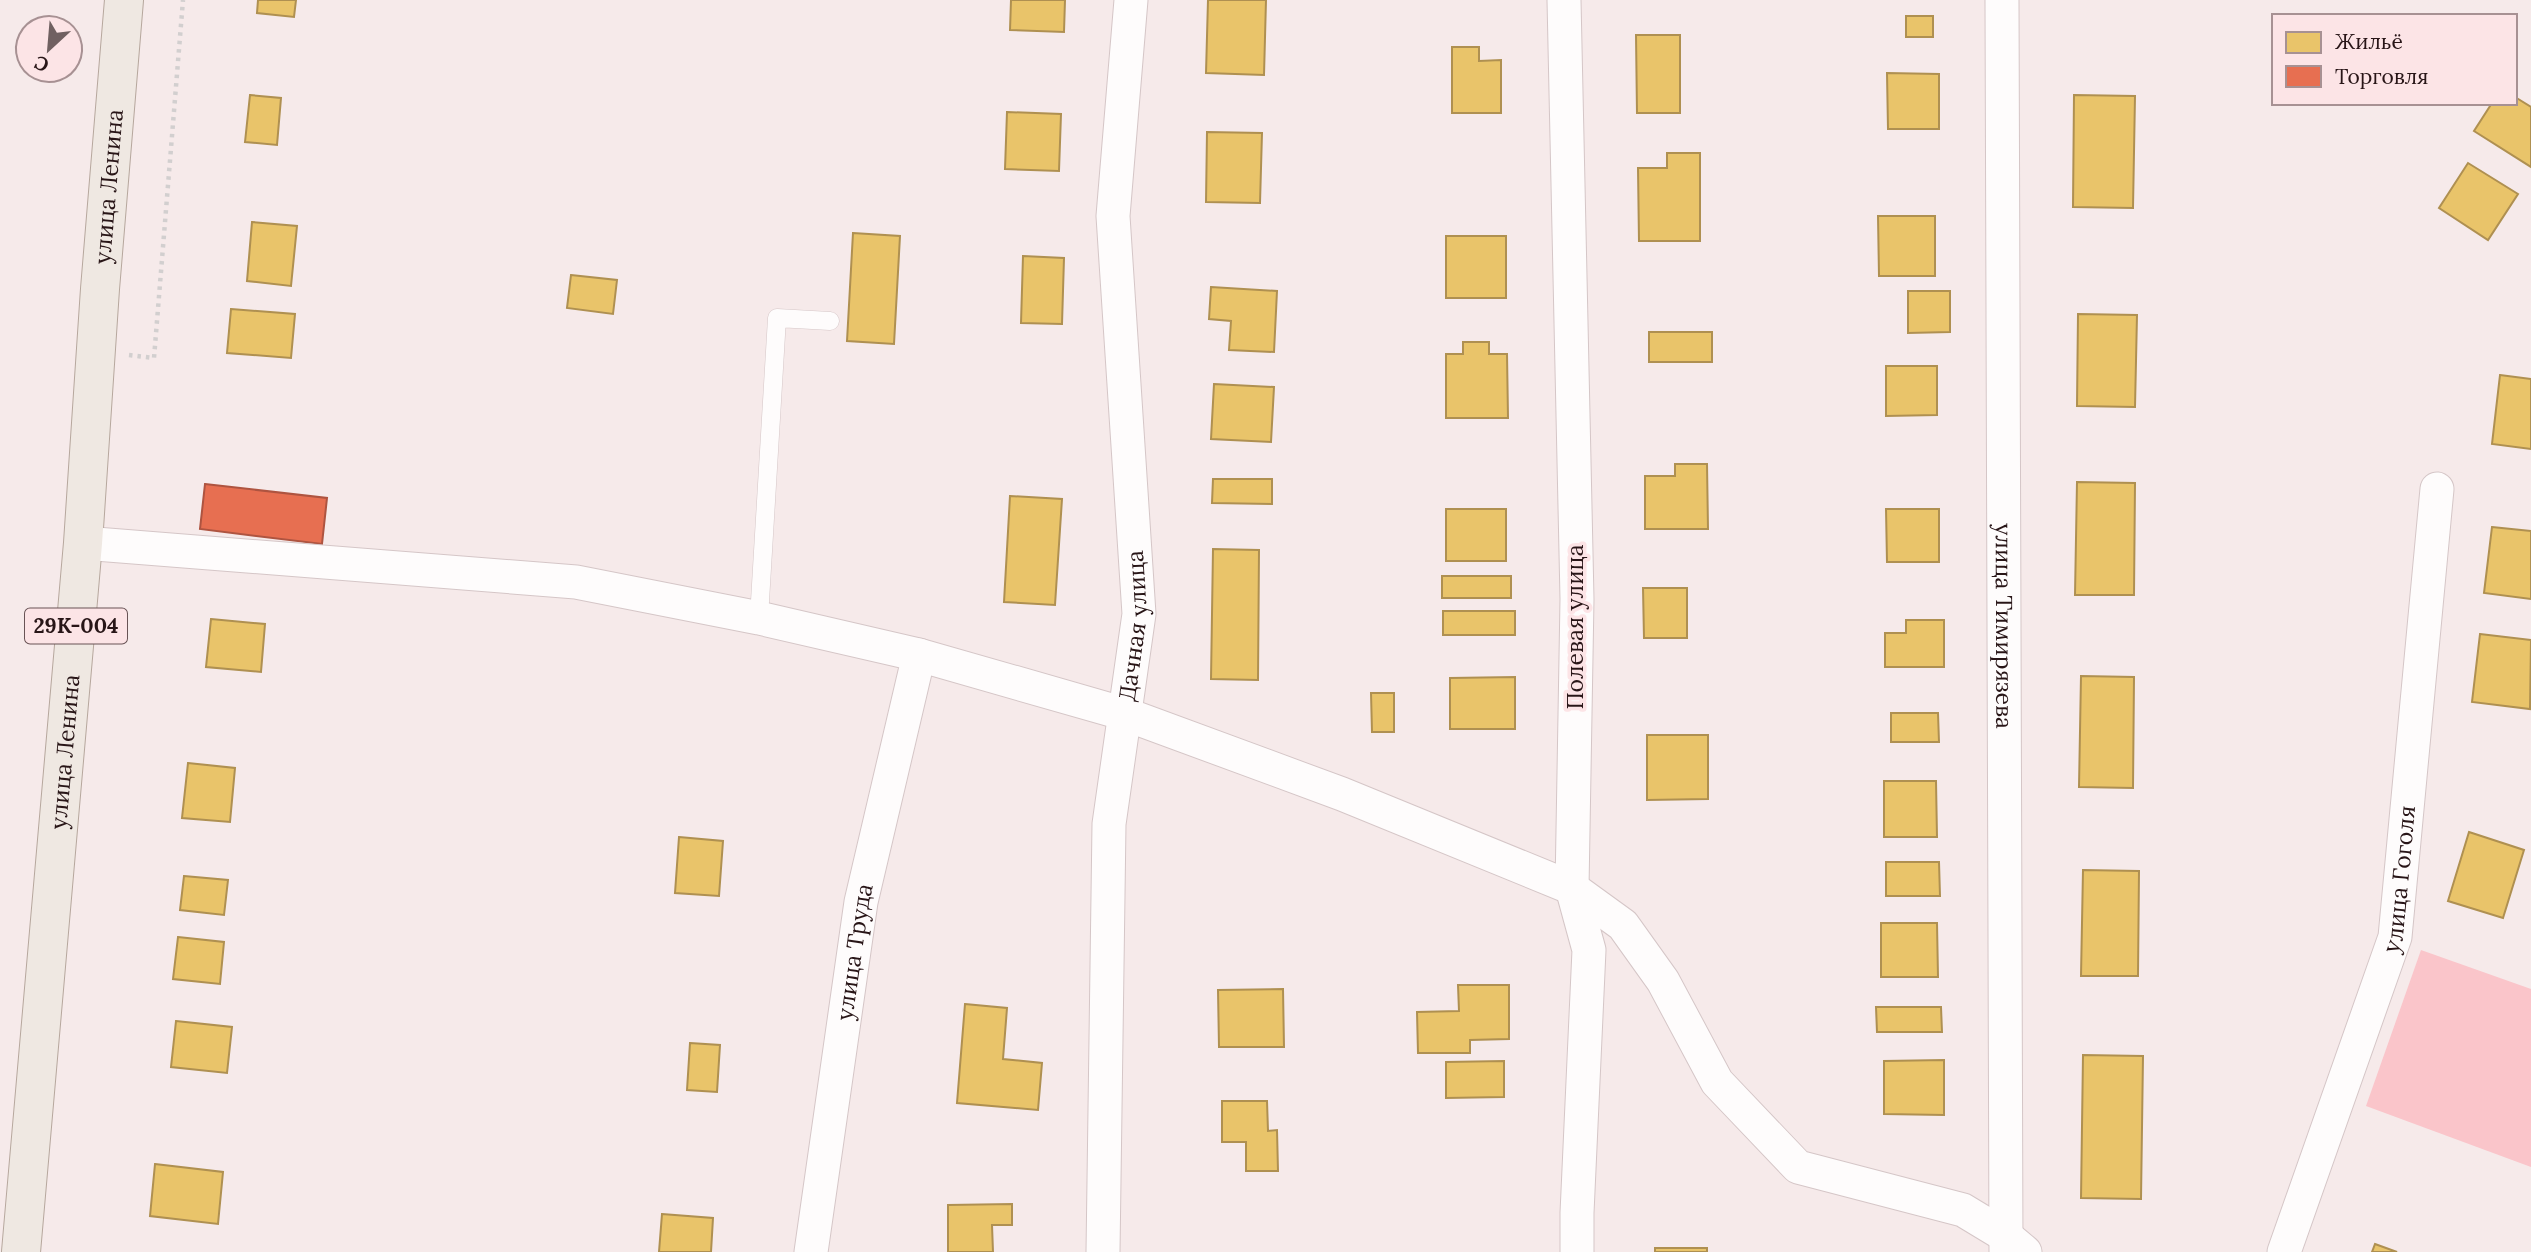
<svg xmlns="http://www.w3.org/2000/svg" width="2531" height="1252" font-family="Lora,serif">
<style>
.green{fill:#fac5ca}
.homes{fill:#e9c46a;stroke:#af9051;stroke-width:2}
.shops{fill:#e76f51;stroke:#ae5440;stroke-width:2}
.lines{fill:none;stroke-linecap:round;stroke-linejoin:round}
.service-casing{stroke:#d5c6c7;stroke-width:19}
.minor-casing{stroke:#d5c6c7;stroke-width:35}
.primary-casing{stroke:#b6a79d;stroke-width:40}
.path{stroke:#d2cfcf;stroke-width:4.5;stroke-dasharray:3.5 5;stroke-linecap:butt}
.service{stroke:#fefcfc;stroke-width:18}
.minor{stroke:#fefcfc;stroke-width:33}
.primary{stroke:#efe8e2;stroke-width:38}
.labels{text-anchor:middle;stroke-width:7;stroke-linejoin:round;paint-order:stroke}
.shield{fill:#fce4e6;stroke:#685355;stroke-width:2}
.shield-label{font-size:21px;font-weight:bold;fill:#281517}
.street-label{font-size:23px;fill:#281517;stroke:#fce4e6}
</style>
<rect width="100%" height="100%" fill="#f6eaea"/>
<polygon class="green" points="2421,950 2531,989 2531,1167 2366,1106"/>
<g class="homes">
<polygon points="258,0 296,0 294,17 257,13"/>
<polygon points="1011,0 1065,0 1064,32 1010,30"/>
<polygon points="1208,0 1266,0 1264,75 1206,73"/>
<rect x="1906" y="16" width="27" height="21"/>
<polygon points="1636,35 1680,35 1680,113 1637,113"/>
<polygon points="1452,47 1479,47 1479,61 1501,60 1501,113 1452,113"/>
<polygon points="1887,73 1939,74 1939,129 1888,129"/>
<polygon points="250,95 281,98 277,145 245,142"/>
<polygon points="2074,95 2135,96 2133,208 2073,207"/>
<polygon points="2515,97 2531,107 2531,167 2474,131 2492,103 2515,103"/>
<polygon points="1007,112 1061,114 1059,171 1005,169"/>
<polygon points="1207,132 1262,133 1260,203 1206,202"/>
<polygon points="1667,153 1700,153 1700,241 1639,241 1638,168 1667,168"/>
<polygon points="2468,163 2518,194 2488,240 2439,208"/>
<polygon points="1878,216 1935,216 1935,276 1879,276"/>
<polygon points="252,222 297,226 291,286 247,281"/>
<polygon points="853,233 900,236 894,344 847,341"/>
<rect x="1446" y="236" width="60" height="62"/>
<polygon points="1023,256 1064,258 1062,324 1021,323"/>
<polygon points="571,275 617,280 613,314 567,308"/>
<polygon points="1211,287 1277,291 1274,352 1229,350 1231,321 1209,319"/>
<polygon points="1908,291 1950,291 1950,332 1908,333"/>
<polygon points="231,309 295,314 291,358 227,353"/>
<polygon points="2078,314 2137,315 2135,407 2077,406"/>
<rect x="1649" y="332" width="63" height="30"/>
<polygon points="1463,342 1489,342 1489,354 1507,354 1508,418 1446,418 1446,354 1463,354"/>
<polygon points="1886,366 1937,366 1937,415 1886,416"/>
<polygon points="2500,375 2531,379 2531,449 2492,444"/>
<polygon points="1214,384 1274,387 1271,442 1211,439"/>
<polygon points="1675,464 1707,464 1708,529 1645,529 1645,476 1675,476"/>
<polygon points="1213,479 1272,479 1272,504 1212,503"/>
<polygon points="2077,482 2135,483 2134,595 2075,595"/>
<polygon points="1010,496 1062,499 1055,605 1004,602"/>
<rect x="1446" y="509" width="60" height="52"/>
<polygon points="1886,509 1939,509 1939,562 1887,562"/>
<polygon points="2492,527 2531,531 2531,599 2484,593"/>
<polygon points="1213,549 1259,550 1258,680 1211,679"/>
<rect x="1442" y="576" width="69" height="22"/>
<polygon points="1643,588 1687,588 1687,638 1644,638"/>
<rect x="1443" y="611" width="72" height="24"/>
<polygon points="211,619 265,624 261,672 206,667"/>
<polygon points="1906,620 1944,620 1944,667 1885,667 1885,633 1906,633"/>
<polygon points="2480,634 2531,640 2530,709 2472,702"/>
<polygon points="2081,676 2134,677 2133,788 2079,787"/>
<polygon points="1515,677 1515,729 1450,729 1450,678"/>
<polygon points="1371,693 1394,693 1394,732 1372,732"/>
<polygon points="1891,713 1938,713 1939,742 1891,742"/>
<polygon points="1647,735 1708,735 1708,799 1647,800"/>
<polygon points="188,763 235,768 230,822 182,818"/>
<polygon points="1884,781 1936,781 1937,837 1884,837"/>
<polygon points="2469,832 2524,850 2503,918 2448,901"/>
<polygon points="679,837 723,841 719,896 675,893"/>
<polygon points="1886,862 1939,862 1940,896 1886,896"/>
<polygon points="2083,870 2139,871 2138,976 2081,976"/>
<polygon points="184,876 228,880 224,915 180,910"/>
<polygon points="1881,923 1937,923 1938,977 1881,977"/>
<polygon points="178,937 224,942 220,984 173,979"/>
<polygon points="1458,985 1509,985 1509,1039 1470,1040 1470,1053 1418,1053 1417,1012 1459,1011"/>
<polygon points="1283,989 1284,1047 1219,1047 1218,990"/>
<polygon points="965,1004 1007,1008 1003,1059 1042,1063 1038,1110 957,1103"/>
<polygon points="1876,1007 1941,1007 1942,1032 1877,1032"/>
<polygon points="176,1021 232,1027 227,1073 171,1067"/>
<polygon points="690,1043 720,1045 717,1092 687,1090"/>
<polygon points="2083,1055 2143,1056 2141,1199 2081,1198"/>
<polygon points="1944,1060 1944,1115 1884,1114 1884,1061"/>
<polygon points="1504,1061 1504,1097 1446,1098 1446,1062"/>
<polygon points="1222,1101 1267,1101 1268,1131 1277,1130 1278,1171 1246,1171 1246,1142 1222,1142"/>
<polygon points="155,1164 223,1172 218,1224 150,1216"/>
<polygon points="1012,1204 1012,1225 992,1225 993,1252 948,1252 948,1205"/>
<polygon points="662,1214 713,1218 711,1252 659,1252"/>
<polygon points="2375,1244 2397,1252 2372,1252"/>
<rect x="1655" y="1248" width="52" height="4"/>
</g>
<polygon class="shops" points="205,484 327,498 322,544 200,529"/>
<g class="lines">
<defs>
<polyline id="service" points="759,618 777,318 830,321"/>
<g id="minor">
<polyline points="1564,0 1577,599 1572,888 1589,950 1577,1213 1577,1252"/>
<path id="s1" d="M2002 0 2006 1252"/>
<polyline points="83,543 576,582 759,618 919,655 1125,714 1342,794 1572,888 1623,925 1663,981 1717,1082 1798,1167 1963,1210 2006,1236 2025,1252"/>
<path id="s2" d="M811 1252 861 902 919 655"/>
<path id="s3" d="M1103 1252 1109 824 1139 614 1113 216 1131 0"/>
<path id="s4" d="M2284 1252 2395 937 2437 489"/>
</g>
<g id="primary">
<path id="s5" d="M21 1252 83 543 100 289 124 0"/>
</g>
</defs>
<use href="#service" class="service-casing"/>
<use href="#minor" class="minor-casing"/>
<use href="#primary" class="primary-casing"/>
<polyline class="path" points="129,355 154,358 183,0"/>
<use href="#service" class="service"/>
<use href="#minor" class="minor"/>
<use href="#primary" class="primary"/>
</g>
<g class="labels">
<rect class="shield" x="25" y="608.5" width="102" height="35" rx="5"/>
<g class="shield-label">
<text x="76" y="633">29К-004</text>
</g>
<g class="street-label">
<text dy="8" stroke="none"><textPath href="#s5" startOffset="1069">улица Ленина</textPath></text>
<text dy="8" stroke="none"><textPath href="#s3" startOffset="628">Дачная улица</textPath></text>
<text dy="8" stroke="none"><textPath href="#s1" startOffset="626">улица Тимирязева</textPath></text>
<text transform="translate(1575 627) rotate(-90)" y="8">Полевая улица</text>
<text dy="8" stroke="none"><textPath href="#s5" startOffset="502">улица Ленина</textPath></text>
<text dy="8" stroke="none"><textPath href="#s4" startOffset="392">улица Гоголя</textPath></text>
<text dy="8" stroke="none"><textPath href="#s2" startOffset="303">улица Труда</textPath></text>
</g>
</g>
<rect x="2272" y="14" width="245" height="91" fill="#fce4e6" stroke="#a79193" stroke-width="2"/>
<rect x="2286" y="32" width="35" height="21" fill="#e9c46a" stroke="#a79193" stroke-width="2"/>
<text x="2335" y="49" font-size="21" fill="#281517">Жильё</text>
<rect x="2286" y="66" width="35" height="21" fill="#e76f51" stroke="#a79193" stroke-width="2"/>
<text x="2335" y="84" font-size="21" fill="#281517">Торговля</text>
<g transform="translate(49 49) rotate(206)"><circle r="33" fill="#fce4e6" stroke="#a79193" stroke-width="2"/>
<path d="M0-5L12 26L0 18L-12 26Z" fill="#706061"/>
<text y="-10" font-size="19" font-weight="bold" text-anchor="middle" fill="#281517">С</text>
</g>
</svg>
